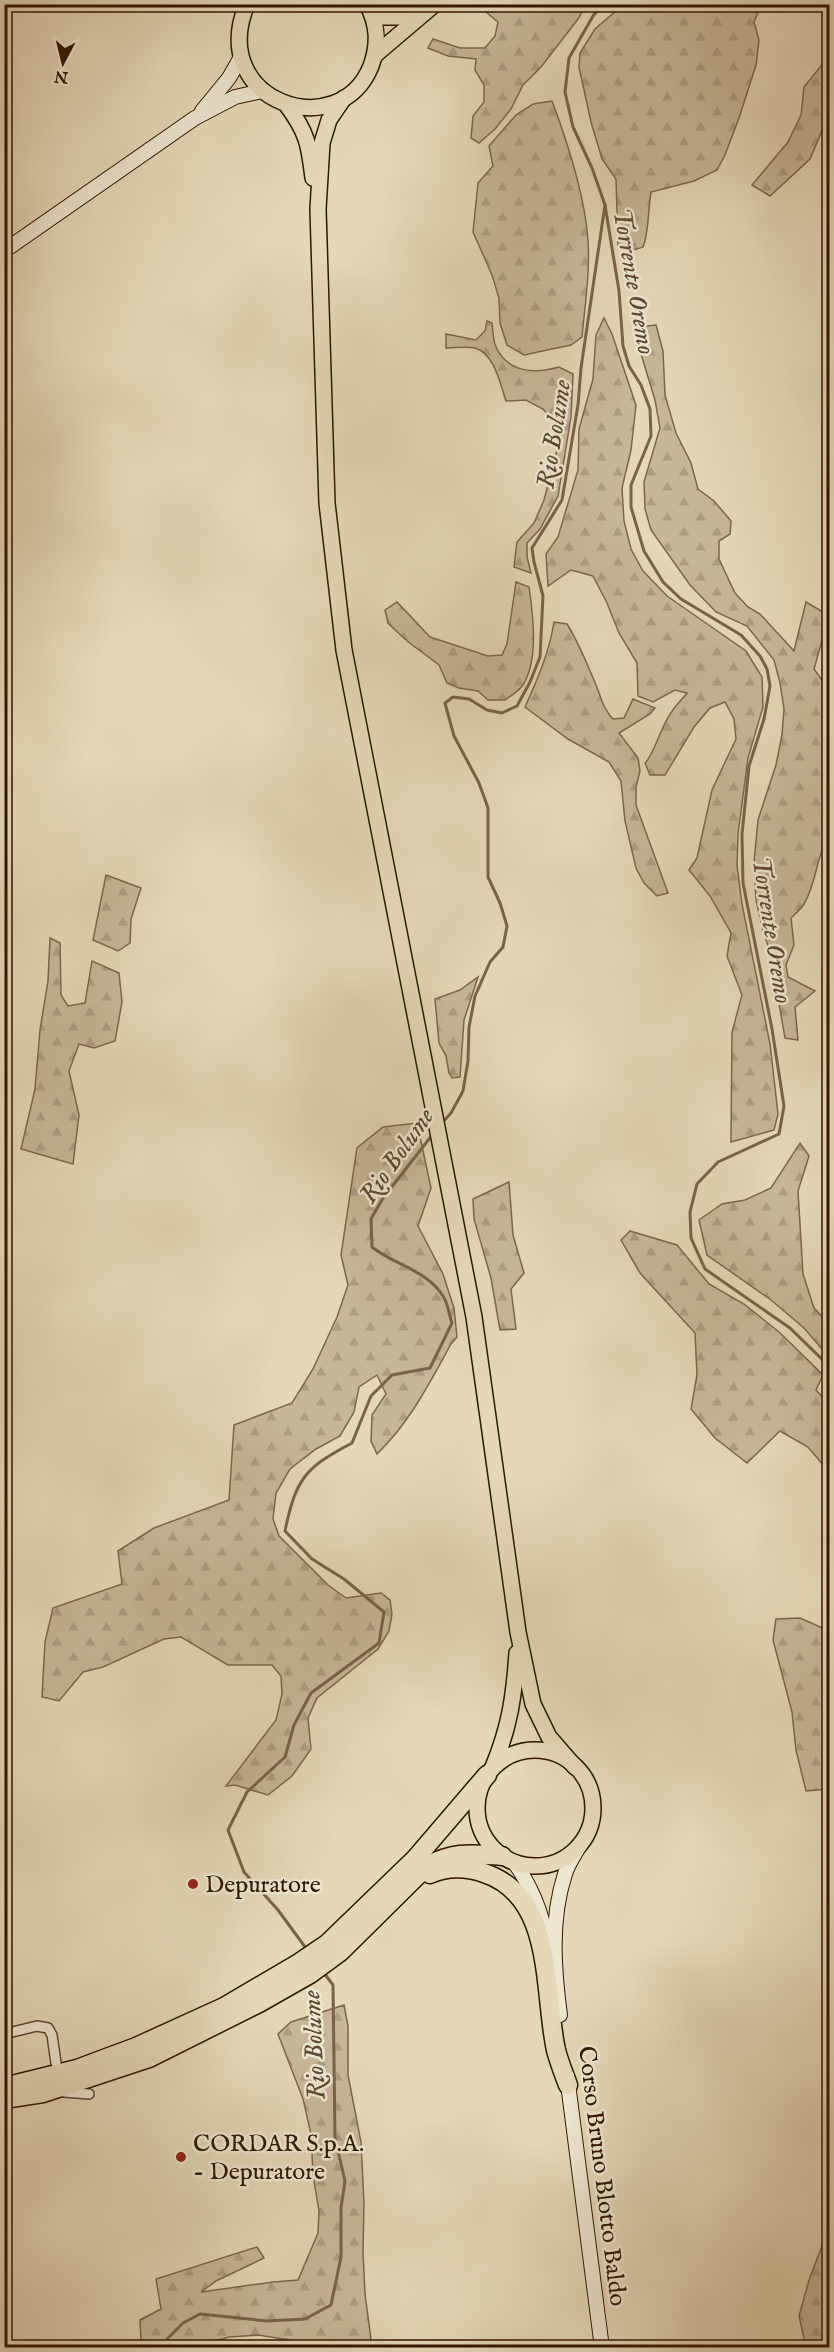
<svg xmlns="http://www.w3.org/2000/svg" width="834" height="2352" font-family="'IM FELL English',serif">
<style>
.forest{fill:url(#forest-firs);stroke:#7c664c;stroke-width:1.5}
.lines{fill:none;stroke-linecap:round;stroke-linejoin:round}
.stream{stroke:#786249;stroke-width:3}
.street-casing{stroke:#5e462e;stroke-width:12}
.secondary-casing{stroke:#311500;stroke-width:16}
.primary-casing{stroke:#311500;stroke-width:18}
.highway-casing{stroke:#311500;stroke-width:21}
.street{stroke:#ede6d1;stroke-width:9}
.secondary{stroke:#ede6d1;stroke-width:14}
.primary{stroke:#e4d8b8;stroke-width:15}
.highway{stroke:#e4d8b8;stroke-width:18}
.poi-dot{fill:#8f2418;stroke:#ede6d1;stroke-width:2}
.labels{text-anchor:middle;stroke-width:5;stroke-linejoin:round;paint-order:stroke}
.poi-label{font-size:24px;fill:#311500;stroke:#ede6d1;text-anchor:start}
.street-label{font-size:24px;fill:#311500;stroke:#ede6d1}
.water-label{font-size:26px;font-style:italic;fill:#604930;stroke:#ede6d1}
</style>
<defs>
<pattern id="forest-firs" width="22" height="20" patternUnits="userSpaceOnUse" patternTransform="scale(1.5)"><rect width="22" height="20" fill="#c6b799"/><path d="M5 1l3.5 6h-7zM16 11l3.5 6h-7z" fill="#ab9c82"/></pattern>
</defs>
<rect width="100%" height="100%" fill="#e4d8b8"/>
<filter id="stains"><feTurbulence type="fractalNoise" baseFrequency=".00333" numOctaves="4"/><feColorMatrix values="0 0 0 0 .2 0 0 0 0 .09 0 0 0 0 .02 0 0 0 .5 -.17"/></filter>
<radialGradient id="worn" r=".72"><stop offset=".6" stop-color="#630" stop-opacity="0"/><stop offset="1" stop-color="#630" stop-opacity=".3"/></radialGradient>
<g class="forest">
<polygon points="483,5 586,5 578,19 541,67 523,85 511,109 495,129 479,143 471,138 473,116 484,102 484,85 475,70 476,59 448,56 428,48 433,39 460,48 485,48 495,36 498,22 480,7"/>
<path d="M623 5H761L754 22 759 40 756 65 739 118 725 155 717 170 694 181 651 192C648 209 649 232 643 247L625 253 618 246 616 179 602 159 591 122 579 67 580 53 595 29Z"/>
<polygon points="829,56 829,114 810,159 770,196 752,185 788,142 801,115 804,87"/>
<path d="M552 101C567 141 585 198 588 240 590 273 585 305 582 337L571 345 524 355 507 345 500 323 499 298 492 275 473 232 478 183 493 166 489 146 516 115 533 104Z"/>
<path d="M604 318 612 334 636 405 631 450 622 488 624 521 631 549 643 571 667 596 746 651 762 677 763 707 748 758 738 834 737 866 742 904 770 1044 778 1114 774 1130 731 1142 732 1032 742 995 727 956 731 933 710 896 689 870 697 858 712 790 736 739 734 719 725 702 710 708 694 727 665 775H650L645 763C653 756 661 728 669 716 673 708 681 701 687 693L675 690 653 702 638 696 637 663 619 633 607 603 593 576 571 570 548 586 546 554 558 537 578 470 579 429 593 379 596 335Z"/>
<path d="M487 321 492 323C493 331 493 341 496 347 508 373 535 374 559 367L573 374 571 417 558 496 540 529 527 543V557L531 573 514 567 517 542 534 523 544 500 559 442 553 420 543 409 526 400 506 401C500 384 495 354 475 348 467 346 454 348 446 348V334L476 340 485 331Z"/>
<path d="M656 325 663 351 665 395 676 433 691 463 698 489 714 501 731 521 730 534 719 541V559L735 593 748 607 760 614 794 651 806 602 823 612V637L814 669 829 690V841H826C816 860 816 884 804 904 801 909 795 914 791 918L794 945 786 965 788 977 815 991 795 1007 798 1040 785 1038 779 1003 775 966 763 931 756 900 754 863 758 820 776 765 782 735 784 709 780 683 774 660 747 626 716 612 690 585 651 530 645 509 644 482 660 428 655 400 638 344 639 327Z"/>
<path d="M516 582 529 587C533 615 539 659 523 685 519 691 510 696 505 700H488L478 691 459 688 447 683 439 665 407 641 388 623 385 610 397 602 430 637 488 656 502 655 507 644Z"/>
<path d="M554 622 567 624C579 643 587 664 596 685 602 699 602 707 613 719L624 718 633 699 655 708 650 714 619 733 638 758 640 771 636 787V805L668 893 657 896 644 883 636 868 625 821 621 781 609 762 568 739 525 707C538 678 549 653 554 622Z"/>
<polygon points="106,875 141,888 131,919 130,943 118,951 93,940"/>
<polygon points="50,938 60,943 61,995 68,1006 85,1003 92,961 119,973 122,1002 115,1041 94,1048 79,1044 69,1071 79,1115 73,1164 21,1149 35,1089 40,1030 48,981"/>
<polygon points="478,977 464,1020 460,1077 452,1078 449,1073 446,1056 439,1043 435,999 460,990"/>
<path d="M417 1123 431 1188 418 1226 443 1274 454 1308 457 1337 451 1344C429 1384 410 1422 377 1454L371 1441 372 1415 386 1394 377 1375 359 1387 354 1412 340 1436 316 1449 290 1469 276 1493 273 1519 279 1536 328 1585 346 1598 381 1593 390 1600 392 1614 389 1631 378 1649 317 1698 308 1718 311 1749 292 1776 268 1795 235 1785 226 1786 276 1720 282 1694 281 1676 272 1665H228L181 1637 164 1639 103 1667 83 1672 59 1701 42 1697 45 1642 53 1608 122 1584 118 1551 154 1528 229 1500 234 1425 292 1403 313 1369 337 1317 348 1285 341 1255 357 1148 383 1127Z"/>
<polygon points="800,1143 809,1156 798,1191 803,1274 814,1308 829,1324 828,1356 804,1328 771,1300 707,1255 699,1220 722,1204 745,1200 771,1188"/>
<polygon points="509,1182 513,1235 524,1273 511,1289 516,1329 500,1330 491,1278 474,1219 473,1199"/>
<polygon points="630,1231 677,1245 709,1284 744,1304 779,1332 823,1375 816,1390 829,1404 829,1472 808,1447 780,1431 747,1463 715,1438 691,1409 697,1375 695,1333 640,1273 621,1240"/>
<polygon points="800,1618 825,1629 829,1635 829,1789 806,1791 796,1750 792,1712 773,1640 776,1619"/>
<polygon points="344,2005 348,2026 348,2075 361,2142 364,2203 363,2252 365,2294 372,2347 320,2347 315,2344 258,2335 229,2337 194,2347 144,2347 141,2343 140,2320 161,2309 156,2279 257,2247 264,2258 216,2281 201,2292 273,2282 298,2280 318,2233 319,2211 313,2175 311,2134 303,2099 278,2034 291,2022"/>
<polygon points="829,2228 830,2285 825,2303 823,2347 806,2347 799,2316 810,2277"/>
</g>
<g class="lines">
<g class="stream">
<polyline points="603,4 593,16 569,58 565,92 573,127 592,168 605,205 619,291 623,346 629,366 641,385 650,409 651,436 631,485 631,507 644,551 663,582 681,599 741,635 760,656 767,669 770,686 764,719 749,766 742,834 743,883 772,1029 784,1106 779,1134 718,1162 697,1184 690,1212 691,1238 705,1269 790,1328 830,1367"/>
<polyline points="441,1124 451,1113 463,1091 468,1061 469,1027 475,996 490,962 503,947 507,926 500,903 488,877 488,808 479,783 454,736 445,703 453,697 469,699 487,710 502,713 517,706 530,682 540,657 543,596 534,562 532,548 562,500 578,405 581,368 605,205"/>
<path d="M308 1951 278 1910 244 1872 228 1830 247 1792 285 1757 294 1725 311 1693 379 1643 384 1612 344 1579 312 1559 285 1531C296 1478 305 1468 352 1443L371 1396 392 1375 430 1368 452 1323C449 1315 448 1303 443 1296 427 1270 394 1265 372 1247L371 1219 383 1198 433 1134"/>
<polyline points="169,2348 167,2339 183,2323 200,2314 267,2321 305,2319 331,2305 341,2257 341,2208 345,2181 335,2138 333,1985 324,1973"/>
<polyline points="827,2348 830,2305"/>
</g>
<defs>
<g id="street">
<polyline points="4,2034 37,2026 48,2028 52,2035 56,2063"/>
<polyline points="64,2092 89,2094"/>
</g>
<g id="secondary">
<polyline points="202,111 229,78 241,57"/>
<polyline points="4,251 195,118 235,97 262,91"/>
<path d="M514 1862C531 1886 541 1909 546 1938"/>
<path d="M560 2015C554 1969 550 1920 565 1874 568 1864 575 1854 580 1845"/>
<polyline points="567,2076 602,2348"/>
</g>
<g id="primary">
<path d="M247 4C206 102 339 146 371 66 379 44 378 25 367 4"/>
<polyline points="374,17 406,17 424,13"/>
<polyline points="375,55 435,4"/>
<polyline points="344,98 329,120 322,143 318,209 327,503 344,650 474,1317 518,1632 533,1704 549,1737 575,1767"/>
<path d="M286 104C307 132 309 144 313 178"/>
<circle cx="535" cy="1808" r="58"/>
<path d="M493 1767C510 1726 514 1696 517 1653"/>
</g>
<g id="highway">
<path d="M430 1874C448 1866 466 1867 484 1873 555 1896 543 1991 556 2050 559 2062 564 2074 568 2085"/>
<polyline points="4,2087 77,2069 136,2047 224,2007 299,1963 327,1944 415,1859 487,1775"/>
<path d="M4 2099 43 2093 149 2058 259 2003 310 1974 340 1952 427 1866C455 1851 471 1854 502 1856"/>
</g>
</defs>
<use href="#street" class="street-casing"/>
<use href="#secondary" class="secondary-casing"/>
<use href="#primary" class="primary-casing"/>
<use href="#highway" class="highway-casing"/>
<use href="#street" class="street"/>
<use href="#secondary" class="secondary"/>
<use href="#primary" class="primary"/>
<use href="#highway" class="highway"/>
</g>
<g class="poi-dot">
<circle cx="193" cy="1884" r="6"/>
<circle cx="181" cy="2157" r="6"/>
</g>
<g class="labels">
<g class="poi-label">
<text x="205" y="1892">Depuratore</text>
<text x="193" y="2151">CORDAR S.p.A.<tspan x="193" dy="28">- Depuratore</tspan></text>
</g>
<g class="street-label">
<text transform="translate(603 2176) rotate(83)" y="8">Corso Bruno Blotto Baldo</text>
</g>
<g class="water-label">
<text transform="translate(635 281) rotate(80)" y="9">Torrente Oremo</text>
<text transform="translate(553 434) rotate(-81)" y="9">Rio Bolume</text>
<text transform="translate(773 930) rotate(81)" y="9">Torrente Oremo</text>
<text transform="translate(396 1155) rotate(-55)" y="9">Rio Bolume</text>
<text transform="translate(313 2045) rotate(-93)" y="9">Rio Bolume</text>
</g>
</g>
<rect width="834" height="2352" fill="none" stroke="#e4d8b8" stroke-width="24"/>
<rect x="6" y="6" width="822" height="2340" fill="none" stroke="#311500" stroke-width="3"/>
<rect x="12" y="12" width="810" height="2328" fill="none" stroke="#311500" stroke-width="1.5"/>
<g transform="translate(63 63) rotate(187)" stroke="#ede6d1" stroke-width="4.5" paint-order="stroke">
<path d="M0-4.5L10 22L0 15L-10 22Z" fill="#311500"/>
<text y="-9" font-size="16" font-weight="bold" text-anchor="middle" fill="#311500">N</text>
</g>
<rect width="100%" height="100%" filter="url(#stains)"/>
<rect width="100%" height="100%" fill="url(#worn)"/>
</svg>
